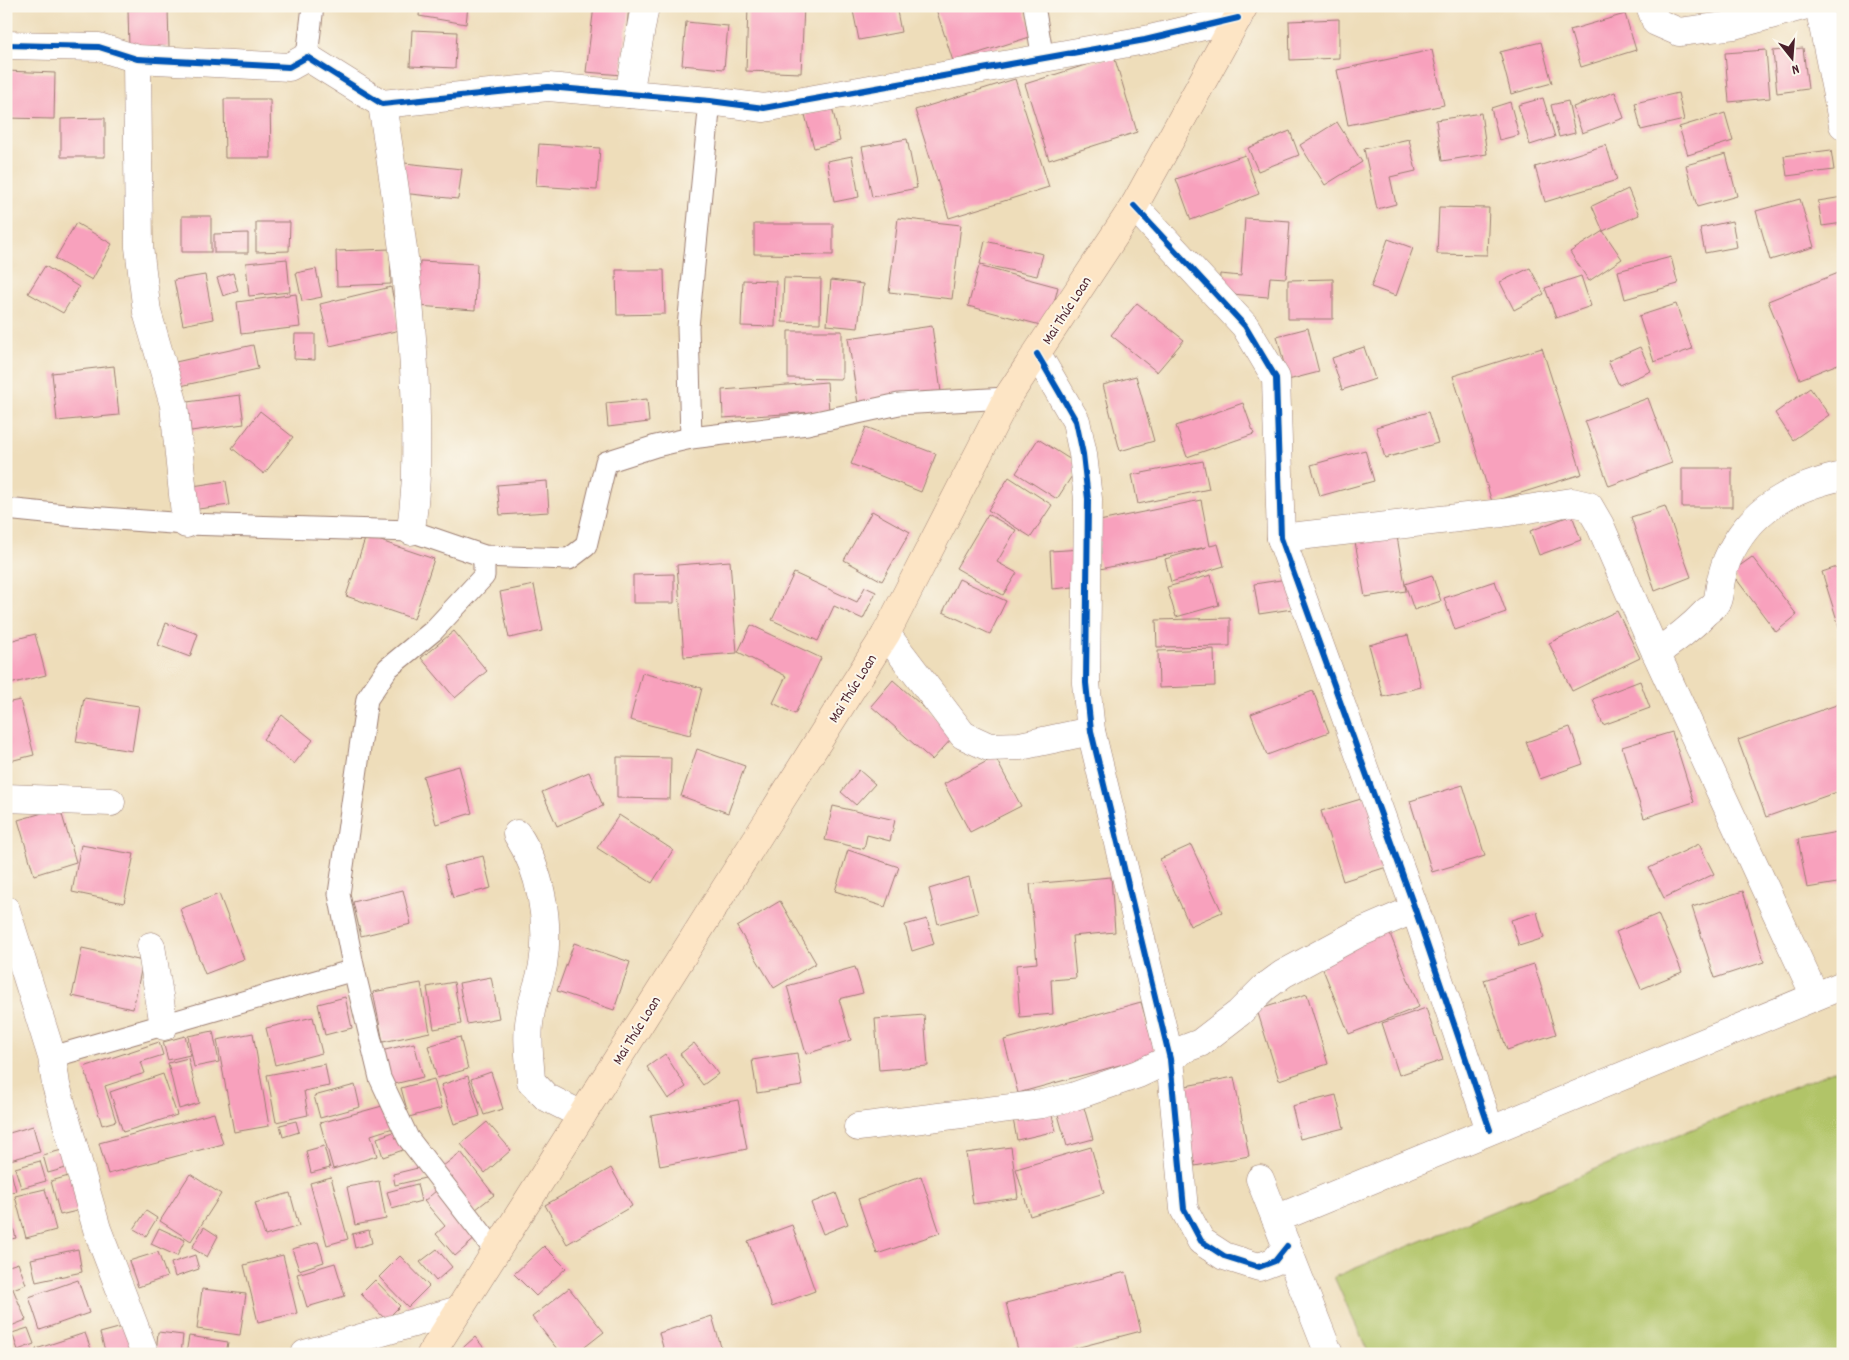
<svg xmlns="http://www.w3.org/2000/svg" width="1849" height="1360" font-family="Dekko,sans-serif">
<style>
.green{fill:#b1c468;stroke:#7e724a}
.building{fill:#f8a1bd}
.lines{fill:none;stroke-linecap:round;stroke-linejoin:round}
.lane-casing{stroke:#9c7e72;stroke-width:23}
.street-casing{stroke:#9c7e72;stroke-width:29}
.secondary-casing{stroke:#9c7e72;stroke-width:29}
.lane{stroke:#fff;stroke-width:21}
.street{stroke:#fff;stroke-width:28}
.secondary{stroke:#fde5c5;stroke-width:28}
.cycleway-casing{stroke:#fbf7ec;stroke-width:9}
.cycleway{stroke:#0057b8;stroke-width:6}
.labels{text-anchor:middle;stroke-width:4;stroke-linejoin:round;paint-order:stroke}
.street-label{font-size:15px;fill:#4a1f2b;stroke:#fbf7ec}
</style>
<rect width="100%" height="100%" fill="#fbf7ec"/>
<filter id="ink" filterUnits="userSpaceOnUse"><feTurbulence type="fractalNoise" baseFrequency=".02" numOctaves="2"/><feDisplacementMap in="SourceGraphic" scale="10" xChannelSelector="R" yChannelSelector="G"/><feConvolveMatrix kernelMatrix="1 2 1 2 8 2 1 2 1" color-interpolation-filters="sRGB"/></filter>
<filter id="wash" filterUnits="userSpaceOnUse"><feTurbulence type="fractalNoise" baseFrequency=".0096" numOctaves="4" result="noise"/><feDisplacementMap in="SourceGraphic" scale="20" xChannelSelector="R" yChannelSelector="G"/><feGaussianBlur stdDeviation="1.12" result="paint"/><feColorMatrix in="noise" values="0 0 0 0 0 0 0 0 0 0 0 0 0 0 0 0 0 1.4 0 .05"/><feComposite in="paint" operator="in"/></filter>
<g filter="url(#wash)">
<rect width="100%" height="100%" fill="#eeddba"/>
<polygon class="green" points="1843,1067 1843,1354 1369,1354 1334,1277"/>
<g id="blocks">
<g class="building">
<polygon points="6,6 9,6 8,25 6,25"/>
<polygon points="420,6 468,6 466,24 419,16"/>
<polygon points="594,6 629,6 622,75 586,72"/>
<polygon points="748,6 804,6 801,73 746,71"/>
<polygon points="852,6 896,6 901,32 859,40"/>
<polygon points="935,6 1024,6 1033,36 953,61"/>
<polygon points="168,9 169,47 129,48 128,10"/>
<polygon points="1625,14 1636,50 1581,67 1570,30"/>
<polygon points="1339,19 1339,58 1290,60 1289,21"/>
<polygon points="686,22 728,26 724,69 682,65"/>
<polygon points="412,30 457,32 455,68 410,66"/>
<polygon points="1541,42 1552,83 1511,94 1500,52"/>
<polygon points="1803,48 1808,89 1777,93 1773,51"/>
<polygon points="1432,50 1444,105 1348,125 1337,70"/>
<polygon points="1766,50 1770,98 1729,102 1725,53"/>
<polygon points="1114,56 1137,132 1049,160 1025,84"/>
<polygon points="6,71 55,73 54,119 6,118"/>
<polygon points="1015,79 1049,187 949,218 915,110"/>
<polygon points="1615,92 1624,118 1582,133 1573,107"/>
<polygon points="1678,93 1684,120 1641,130 1635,103"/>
<polygon points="1543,98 1555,137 1530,145 1518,105"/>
<polygon points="224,99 270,99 271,158 225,158"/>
<polygon points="1568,101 1575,133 1559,137 1551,105"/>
<polygon points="1510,102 1519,135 1499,140 1491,108"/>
<polygon points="832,107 840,141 814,148 805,115"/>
<polygon points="1481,113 1487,154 1442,161 1436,120"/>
<polygon points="1725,113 1733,141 1688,155 1679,127"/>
<polygon points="105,118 105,157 61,157 61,119"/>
<polygon points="1337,122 1362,162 1325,185 1300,145"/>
<polygon points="1290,131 1299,155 1258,171 1248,148"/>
<polygon points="907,139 917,188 872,197 862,147"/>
<polygon points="1409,139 1416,171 1390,177 1396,204 1377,209 1364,149"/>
<polygon points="539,144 600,148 597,190 536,186"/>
<polygon points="1606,145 1617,180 1545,202 1535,167"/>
<polygon points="1831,150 1834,170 1787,176 1784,156"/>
<polygon points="1726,154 1737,196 1697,207 1686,165"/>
<polygon points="1245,155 1259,194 1191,220 1176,179"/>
<polygon points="852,156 859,197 834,202 827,161"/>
<polygon points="404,163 462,169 458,199 401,193"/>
<polygon points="1628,189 1639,215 1603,231 1592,206"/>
<polygon points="1843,197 1843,223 1822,226 1818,201"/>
<polygon points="1800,199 1814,247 1770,260 1756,211"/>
<polygon points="1439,207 1489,208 1487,255 1437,254"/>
<rect x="182" y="216" width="29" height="36"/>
<polygon points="898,218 961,225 952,299 889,292"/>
<polygon points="1245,218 1290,221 1286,278 1270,277 1268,297 1219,293 1220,274 1241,276"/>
<polygon points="1732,221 1737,247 1705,253 1700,228"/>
<polygon points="256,222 290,222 289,251 256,252"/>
<polygon points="76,223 112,244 92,280 55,259"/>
<polygon points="754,224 833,224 833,255 754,254"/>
<polygon points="1603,231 1622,259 1589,281 1570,252"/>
<polygon points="248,233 248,253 214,253 214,234"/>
<polygon points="1388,239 1413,248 1396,296 1371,287"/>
<polygon points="985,241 1043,254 1037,276 980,264"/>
<polygon points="390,249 391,284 337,286 336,251"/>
<polygon points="1671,257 1678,284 1625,299 1618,271"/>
<polygon points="287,259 290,292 249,296 246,263"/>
<polygon points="420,261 477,264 475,310 417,306"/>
<polygon points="45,266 79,287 63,313 28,293"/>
<polygon points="979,266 1058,287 1048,327 968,306"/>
<polygon points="1530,268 1544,294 1514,310 1500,282"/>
<polygon points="316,269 322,297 302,301 296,273"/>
<polygon points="616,270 664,270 665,314 617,315"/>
<polygon points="1841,272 1843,276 1843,362 1800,379 1768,301"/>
<polygon points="233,273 238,291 223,296 217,278"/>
<polygon points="205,275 213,319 183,325 174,280"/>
<polygon points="1581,276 1591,306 1556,318 1545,288"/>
<polygon points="784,278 821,279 820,323 782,322"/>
<polygon points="1333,279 1333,319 1288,319 1288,280"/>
<polygon points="743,280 776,281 775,327 741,326"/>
<polygon points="831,280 863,284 858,328 827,325"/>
<polygon points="391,287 400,330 330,346 320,304"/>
<polygon points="296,294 300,327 241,334 237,302"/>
<polygon points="1137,303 1184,340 1157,372 1111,335"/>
<polygon points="1676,304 1692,349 1654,362 1639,316"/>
<polygon points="932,326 941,392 858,404 848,338"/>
<polygon points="1308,328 1319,372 1288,380 1277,336"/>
<polygon points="788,331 842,331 842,379 788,378"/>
<polygon points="295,334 315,334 315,360 294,359"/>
<polygon points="253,345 258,369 176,387 171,363"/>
<polygon points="1364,347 1375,379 1342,390 1332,358"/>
<polygon points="1640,347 1651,371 1619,385 1608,361"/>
<polygon points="1542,348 1582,474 1492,502 1453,376"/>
<polygon points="114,366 119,415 57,421 52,373"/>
<polygon points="1136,376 1154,441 1120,451 1103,385"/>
<polygon points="827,382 829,411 723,418 722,390"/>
<polygon points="1810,388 1829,415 1793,440 1775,413"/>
<polygon points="240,395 244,424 191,431 187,402"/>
<polygon points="1648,398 1672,463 1609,486 1585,421"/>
<polygon points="647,399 649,422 608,427 606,403"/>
<polygon points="1243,403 1254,434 1187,457 1176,426"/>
<polygon points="260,411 293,437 264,474 232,448"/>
<polygon points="1428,412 1438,443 1385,458 1376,427"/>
<polygon points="866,427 936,454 921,492 851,464"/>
<polygon points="1038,439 1079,465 1057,499 1016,473"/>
<polygon points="1365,450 1374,481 1320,496 1311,465"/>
<polygon points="1203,461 1209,489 1138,504 1132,475"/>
<rect x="1682" y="468" width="50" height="39"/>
<polygon points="1009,477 1052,505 1031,537 988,510"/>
<polygon points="226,481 230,505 190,510 186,487"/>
<polygon points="547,481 549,512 500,515 497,485"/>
<polygon points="1201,500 1210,546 1218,544 1224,566 1171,582 1165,559 1206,547 1100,569 1090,523"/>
<polygon points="1665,506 1691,577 1655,591 1631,517"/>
<polygon points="872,511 910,532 882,581 844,560"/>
<polygon points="988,514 1016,530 997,562 1017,573 1003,595 956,568"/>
<polygon points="1572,515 1581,540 1539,555 1530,531"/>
<polygon points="366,536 434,559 414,619 346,596"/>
<polygon points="1397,536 1406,591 1365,597 1355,542"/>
<polygon points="1083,549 1084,586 1052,589 1050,551"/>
<polygon points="1752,557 1797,615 1776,632 1731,572"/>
<polygon points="730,561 737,653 684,657 677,565"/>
<polygon points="1843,565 1843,636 1842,636 1822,572"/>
<polygon points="794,573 857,602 865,587 876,592 863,619 834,606 818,641 772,620"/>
<polygon points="674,574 674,603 633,603 633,575"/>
<polygon points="1211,575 1219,605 1176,617 1167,587"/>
<polygon points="1432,575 1441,601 1414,610 1405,584"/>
<polygon points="1294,578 1299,608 1259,614 1254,584"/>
<polygon points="959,579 1006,601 990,634 943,612"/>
<polygon points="1495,581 1506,612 1455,630 1444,598"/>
<polygon points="534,585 543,631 509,638 500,592"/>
<polygon points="1617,611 1640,658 1572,691 1549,643"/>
<polygon points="1230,618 1230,646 1157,647 1156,620"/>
<polygon points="166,623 198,634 190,657 158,645"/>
<polygon points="751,625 821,658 795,714 773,703 786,676 738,652"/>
<polygon points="454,631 487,671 455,698 421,658"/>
<polygon points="35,634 46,675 6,685 6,642"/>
<polygon points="1408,635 1421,687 1383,697 1369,645"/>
<polygon points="1214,649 1215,686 1159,688 1158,651"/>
<polygon points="642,673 702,688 690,735 630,720"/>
<polygon points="893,680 955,735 932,760 871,706"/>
<polygon points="1640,681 1650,708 1603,725 1593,699"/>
<polygon points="1313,691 1329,732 1267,755 1251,714"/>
<polygon points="84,698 139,706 132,751 76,742"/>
<polygon points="20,700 34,755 6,762 6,703"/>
<polygon points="1842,703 1843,790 1766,817 1738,740"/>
<polygon points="282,715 313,740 294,764 263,739"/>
<polygon points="1570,727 1583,764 1540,779 1526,742"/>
<polygon points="1672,732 1694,802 1644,818 1622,747"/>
<polygon points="697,749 745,766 728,813 681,796"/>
<polygon points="617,757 671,758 670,799 617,798"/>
<polygon points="995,757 1021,806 970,832 944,784"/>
<polygon points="459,766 472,813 436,824 423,776"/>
<polygon points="859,770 875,784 856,805 841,792"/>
<polygon points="589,772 603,806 557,826 542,792"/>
<polygon points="1463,785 1485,856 1432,872 1410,801"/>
<polygon points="1371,796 1393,865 1343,881 1321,811"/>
<polygon points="833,806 895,820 890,841 867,835 864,849 825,840"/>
<polygon points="60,808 76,862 34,875 18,820"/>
<polygon points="619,815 673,850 652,883 597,848"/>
<polygon points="1843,831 1843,882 1807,888 1798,839"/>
<polygon points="1699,844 1714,874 1664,898 1649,868"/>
<polygon points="81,845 134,854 124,903 72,892"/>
<polygon points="1191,845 1222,912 1190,926 1160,859"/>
<polygon points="848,850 899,867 885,907 835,891"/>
<polygon points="483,856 491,888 453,898 444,866"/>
<polygon points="969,877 978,913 938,924 929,889"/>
<polygon points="1111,877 1115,932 1072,936 1076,978 1051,980 1053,1014 1020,1017 1016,965 1037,963 1030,884"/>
<polygon points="403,890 411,924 361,936 353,902"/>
<polygon points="1743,891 1764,962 1715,978 1692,907"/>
<polygon points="219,894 244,959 205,974 180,909"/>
<polygon points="780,901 816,963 774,988 737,927"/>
<polygon points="1537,912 1544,938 1519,946 1511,920"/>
<polygon points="1658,914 1682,972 1641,989 1616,932"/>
<polygon points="927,919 934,944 912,951 905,925"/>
<polygon points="1388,929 1419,1007 1349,1034 1318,957"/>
<polygon points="574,943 630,962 614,1010 557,991"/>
<polygon points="82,948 143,961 133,1009 72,996"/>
<polygon points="1534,964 1556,1034 1507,1050 1484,980"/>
<polygon points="855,967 863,993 839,999 851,1040 806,1054 787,986"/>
<polygon points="491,977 499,1018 467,1024 459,983"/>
<polygon points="454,982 461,1024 434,1029 427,987"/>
<polygon points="421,983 430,1032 383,1042 373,992"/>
<polygon points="1307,994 1328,1064 1279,1080 1257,1010"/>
<polygon points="345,997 352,1028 325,1035 318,1004"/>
<polygon points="1141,1002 1156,1055 1018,1093 1004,1040"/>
<polygon points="1426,1008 1443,1060 1399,1075 1382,1023"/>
<polygon points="924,1015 928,1066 879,1070 875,1019"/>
<polygon points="313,1017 322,1053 275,1065 266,1028"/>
<polygon points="213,1031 219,1062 194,1067 188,1036"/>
<polygon points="253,1033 269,1126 234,1132 217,1040"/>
<polygon points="185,1036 190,1055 168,1060 163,1042"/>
<polygon points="460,1037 468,1069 437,1078 428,1046"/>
<polygon points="159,1042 163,1055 141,1062 145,1073 105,1086 116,1121 102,1125 84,1067"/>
<polygon points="414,1043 423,1077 386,1086 377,1052"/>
<polygon points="694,1043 718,1074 703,1085 680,1054"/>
<polygon points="797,1053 802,1086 757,1093 752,1060"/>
<polygon points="665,1054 686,1087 668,1099 647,1067"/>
<polygon points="188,1058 199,1103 179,1109 168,1063"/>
<polygon points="325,1064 329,1086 304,1091 308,1115 276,1122 267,1075"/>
<polygon points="491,1072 503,1109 484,1115 471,1079"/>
<polygon points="163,1074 177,1115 123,1132 110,1092"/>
<polygon points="468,1076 480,1116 454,1124 441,1085"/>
<polygon points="1234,1077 1249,1156 1195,1166 1180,1087"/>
<polygon points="434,1079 442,1108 409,1117 401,1088"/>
<polygon points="355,1085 360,1107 320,1118 314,1096"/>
<polygon points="1336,1095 1344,1128 1300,1139 1292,1106"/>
<polygon points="1081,1097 1093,1139 1067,1146 1055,1104"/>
<polygon points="738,1100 747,1149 660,1166 651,1116"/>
<polygon points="386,1105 393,1128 371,1135 377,1156 333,1169 320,1123"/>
<polygon points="1051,1111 1056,1131 1017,1140 1013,1119"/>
<polygon points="214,1113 223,1144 108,1174 99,1143"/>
<polygon points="296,1121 299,1132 283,1137 280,1125"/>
<polygon points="487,1122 511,1150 485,1173 461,1144"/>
<polygon points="33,1126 40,1152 6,1161 6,1134"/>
<polygon points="396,1131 403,1150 383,1157 377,1138"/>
<polygon points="324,1146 330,1168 311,1173 306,1151"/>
<polygon points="1011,1147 1018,1198 973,1204 966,1153"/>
<polygon points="1091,1147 1104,1193 1030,1216 1016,1169"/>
<polygon points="62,1150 66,1168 48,1173 43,1155"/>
<polygon points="461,1152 494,1195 471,1213 438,1170"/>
<polygon points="40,1161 46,1181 21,1188 15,1168"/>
<polygon points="422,1167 425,1178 395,1185 393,1174"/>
<polygon points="611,1168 632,1206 567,1244 545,1205"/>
<polygon points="11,1172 16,1191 6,1193 6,1174"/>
<polygon points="190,1174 221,1194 191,1241 160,1221"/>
<polygon points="72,1175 81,1210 60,1215 51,1181"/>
<polygon points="921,1176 940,1233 877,1254 858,1199"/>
<polygon points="331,1177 348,1239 327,1245 310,1183"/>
<polygon points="379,1181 386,1219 355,1225 347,1187"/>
<polygon points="417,1184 421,1201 392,1209 387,1192"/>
<polygon points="45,1189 56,1230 26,1238 15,1196"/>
<polygon points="436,1191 477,1237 455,1256 436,1234 445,1226 424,1201"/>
<polygon points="290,1193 299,1226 265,1236 255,1203"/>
<polygon points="836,1193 848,1224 823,1234 811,1203"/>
<polygon points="6,1200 16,1238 6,1240"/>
<polygon points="146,1211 157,1218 146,1236 134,1229"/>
<polygon points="792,1225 815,1291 772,1307 748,1241"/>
<polygon points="204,1227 218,1236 207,1257 192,1248"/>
<polygon points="159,1228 185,1240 177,1256 151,1244"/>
<polygon points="369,1230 372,1243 355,1248 352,1234"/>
<polygon points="318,1242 324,1262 299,1270 292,1249"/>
<polygon points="544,1246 566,1268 536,1296 514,1274"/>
<polygon points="78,1249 82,1272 36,1282 31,1259"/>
<polygon points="437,1249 452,1267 436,1281 420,1262"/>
<polygon points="158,1252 167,1277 138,1287 129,1261"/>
<polygon points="195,1255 199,1269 175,1277 171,1263"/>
<polygon points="283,1255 297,1313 258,1322 244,1265"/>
<polygon points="400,1256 429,1286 408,1307 379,1277"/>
<polygon points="18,1263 26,1284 13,1289 26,1320 6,1328 6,1267"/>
<polygon points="335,1263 345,1296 307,1307 297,1274"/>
<polygon points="1126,1272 1141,1331 1053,1354 1019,1354 1006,1303"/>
<polygon points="78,1280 89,1313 40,1330 29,1297"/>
<polygon points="375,1280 400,1306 386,1320 361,1294"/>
<polygon points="569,1288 604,1332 576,1354 561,1354 532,1317"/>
<polygon points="202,1289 246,1294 240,1335 197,1329"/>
<polygon points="712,1316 723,1354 665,1354 659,1333"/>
<polygon points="126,1326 133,1354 106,1354 100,1333"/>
<polygon points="28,1328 34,1344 18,1350 12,1333"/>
<polygon points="158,1332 183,1335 181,1354 156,1354"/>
<polygon points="85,1333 91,1349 79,1354 37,1354 36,1349"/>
<polygon points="189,1336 228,1342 226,1354 186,1354"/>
<polygon points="475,1337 489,1354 456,1354"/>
</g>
</g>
</g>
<g filter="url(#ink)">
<use href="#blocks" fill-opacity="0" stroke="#9c7e72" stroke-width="1"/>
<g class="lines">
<defs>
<g id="lane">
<polyline points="1034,6 1043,59"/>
<polyline points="307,57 313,6"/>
<polyline points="691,438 688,327 710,101"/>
<polyline points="6,509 75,516 186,524 411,531 484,556 569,559 586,546 606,462 656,446 691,438 807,424 899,404 1007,398"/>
<polyline points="484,556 484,576 433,631 388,668 367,699 339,894 354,970 380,1078 408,1138 496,1252"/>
<polyline points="52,1057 354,970"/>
</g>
<g id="street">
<polyline points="1650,6 1656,22 1679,32 1734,25 1803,6"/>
<polyline points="1819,6 1843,125"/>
<polyline points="6,45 99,47 137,59 289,67 307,57 382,104 548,87 710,101 764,108 1145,40 1238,18"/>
<polyline points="137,59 139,247 147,312 174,405 186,524"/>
<polyline points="629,94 645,6"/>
<path d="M382 104C401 225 419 347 416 470 416 490 413 511 411 531"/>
<polyline points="1134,206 1245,326 1276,378 1281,538 1415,909 1490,1130"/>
<polyline points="1037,354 1076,421 1083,454 1088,499 1086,683 1091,731 1170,1059 1184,1209 1201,1241 1224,1256 1259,1267 1275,1261 1287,1246"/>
<polyline points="1281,538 1502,513 1572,502 1589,506 1600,525 1656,653 1815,996"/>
<polyline points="886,634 963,735 989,747 1020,746 1091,731"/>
<path d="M1656 653C1676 639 1690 629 1706 612 1710 609 1715 605 1717 601 1719 597 1719 590 1720 586 1721 578 1724 568 1727 560 1749 509 1792 487 1843 476"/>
<polyline points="6,798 111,802"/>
<path d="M517 834C541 871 550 921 543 965 540 982 532 999 530 1017 526 1037 530 1060 531 1081L546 1097 582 1115"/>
<polyline points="6,910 52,1057 56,1085 97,1229 145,1354"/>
<polyline points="151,946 164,1026"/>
<polyline points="858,1127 1042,1104 1072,1097 1138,1074 1170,1059 1184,1049 1200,1043 1239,1013 1264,988 1283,974 1357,934 1415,909"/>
<polyline points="1260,1179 1329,1354"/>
<polyline points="1276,1219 1843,985"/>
<polyline points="305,1354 459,1310"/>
</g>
<polyline id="secondary" points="431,1354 886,634 1007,398 1134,206 1244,6"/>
</defs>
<use href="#lane" class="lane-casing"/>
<use href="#street" class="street-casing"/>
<use href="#secondary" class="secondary-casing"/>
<use href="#lane" class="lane"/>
<use href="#street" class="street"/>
<use href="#secondary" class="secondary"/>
<defs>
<g id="cycleway">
<polyline points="6,45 99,47 137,59 289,67 307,57 382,104 548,87 710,101 764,108 1145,40 1238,18"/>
<polyline points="1134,206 1245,326 1276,378 1281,538 1415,909 1490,1130"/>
<polyline points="1037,354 1076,421 1083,454 1088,499 1086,683 1091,731 1170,1059 1184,1209 1201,1241 1224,1256 1259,1267 1275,1261 1287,1246"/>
</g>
</defs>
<use href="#cycleway" class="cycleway-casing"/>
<use href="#cycleway" class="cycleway"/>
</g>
</g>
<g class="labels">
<g class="street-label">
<text transform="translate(1066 310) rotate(-57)" y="5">Mai Thúc Loan</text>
<text transform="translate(852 688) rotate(-58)" y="5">Mai Thúc Loan</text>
<text transform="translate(636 1030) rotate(-58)" y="5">Mai Thúc Loan</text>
</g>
</g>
<rect width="1849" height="1360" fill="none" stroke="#fbf7ec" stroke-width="25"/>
<g transform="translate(1792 58) rotate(163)" stroke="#fbf7ec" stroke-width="4" paint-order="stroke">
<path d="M0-4L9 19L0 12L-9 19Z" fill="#4a1f2b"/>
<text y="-8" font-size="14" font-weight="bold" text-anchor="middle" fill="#4a1f2b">N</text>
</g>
</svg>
